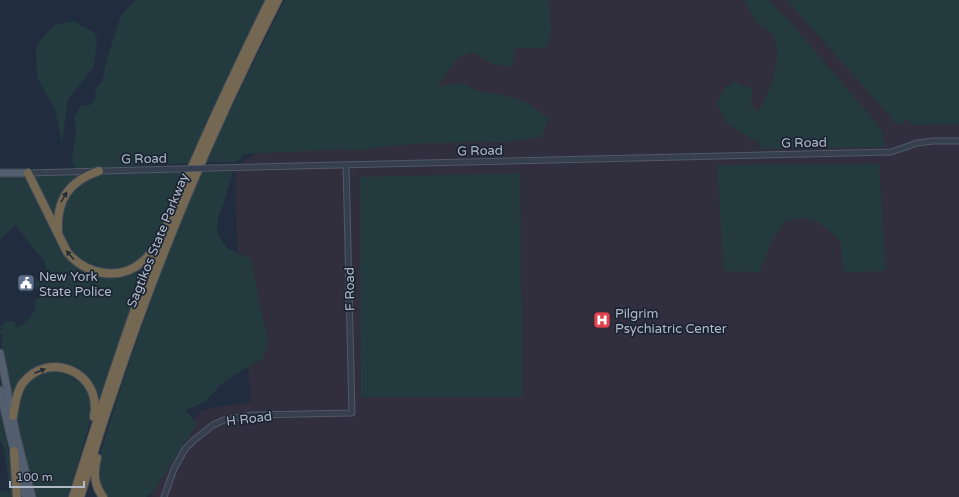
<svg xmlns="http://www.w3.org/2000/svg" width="959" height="497" font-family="'Varela Round',sans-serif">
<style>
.medical{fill:#312e3e}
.green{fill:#233b3f}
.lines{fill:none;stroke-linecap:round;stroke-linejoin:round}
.minor-casing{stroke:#515969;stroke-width:7}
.major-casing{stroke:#3f4857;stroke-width:9}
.highway-casing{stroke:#414959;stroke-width:10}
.minor{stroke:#363f4e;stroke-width:5}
.major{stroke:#535e6e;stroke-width:7}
.highway{stroke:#746852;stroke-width:8}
.minor-bridge-casing{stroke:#515969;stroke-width:7;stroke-linecap:butt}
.minor-bridge{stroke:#363f4e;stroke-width:5}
.oneway{fill:#242b36}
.labels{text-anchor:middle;stroke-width:3.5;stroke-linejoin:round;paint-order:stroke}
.street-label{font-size:13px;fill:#b1b9c9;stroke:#1b2433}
.poi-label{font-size:13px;fill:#b1b9c9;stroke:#1b2433;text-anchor:start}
</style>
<rect width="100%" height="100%" fill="#212d3e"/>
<polygon class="medical" points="445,0 882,0 959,111 959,497 152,497 154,483 177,440 202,410 251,402 237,237 235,168 321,109"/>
<g class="green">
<polygon points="135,0 265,0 197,147 194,147 190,163 120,167 77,168 73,165 72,160 76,131 74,116 81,106 88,106 93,103 96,97 95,89 102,81 107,59 121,15"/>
<polygon points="285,0 549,0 551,31 546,48 516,48 512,66 495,65 471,52 458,57 437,87 462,83 477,91 504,95 528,103 548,118 542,137 506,142 424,143 380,147 353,151 345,149 244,154 236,162 204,162"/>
<polygon points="744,0 768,0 790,22 881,129 886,147 760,149 758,142 726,123 717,102 725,88 733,82 752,88 751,107 760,110 773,81 778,53 773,34 756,22"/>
<polygon points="787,0 959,0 959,124 913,125 906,118 903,123 897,124"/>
<polygon points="73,21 95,33 97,40 94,67 68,99 62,144 55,109 37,77 36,46 53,26"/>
<polygon points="879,164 886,271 843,272 841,243 834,235 818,222 802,218 786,221 771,241 760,272 724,271 717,165"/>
<polygon points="233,171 223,205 218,218 217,234 227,248 251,259 264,324 267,334 268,347 263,358 239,372 220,385 205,402 185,410 197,424 153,492 146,497 105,497 98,483 100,455 121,387 149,306 177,230 201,172"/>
<polygon points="187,172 178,191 170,204 162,225 152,247 141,260 118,270 92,267 72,253 62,234 61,212 67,196 78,183 91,175 104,174"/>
<polygon points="520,173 523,397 361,397 360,177"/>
<polygon points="83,174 55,219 54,219 33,175"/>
<path d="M23 176 27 178 69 258 102 276 149 260 99 406 95 391 88 378 74 368 62 364H47L32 370 13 399 11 398 1 341 2 340 1 338 3 337V335L0 333 1 328 0 327C4 322 7 321 13 321L15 322 16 327H19C27 321 38 312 35 301L42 295 33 284 37 280 48 276 44 261 15 225 0 240V177Z"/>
<polygon points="56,369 72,373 84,383 92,398 92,415 68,497 36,497 27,467 18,426 17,412 20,394 28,381 41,372"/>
<polygon points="0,408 10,461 15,497 0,497 0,491 4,490 10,493 4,447 0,440"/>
</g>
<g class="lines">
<defs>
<g id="minor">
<polyline points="211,168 891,152 903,148 917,143 933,141 959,141"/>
<polyline points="28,173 178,169"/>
<polyline points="164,497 174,469 185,449 194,440 213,425 224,420 252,415 352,413 346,165"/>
</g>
<g id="major">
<polyline points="0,173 28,173"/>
<polyline points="0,353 16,434 32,497"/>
<polyline points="0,390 10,435 26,497"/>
</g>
<g id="highway">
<path d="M28 173 67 252C85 274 119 282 142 262 148 258 152 251 156 245"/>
<path d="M58 232C56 200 69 181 99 171"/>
<path d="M13 416C15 406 16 393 22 384 48 349 103 372 94 417"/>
<polyline points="14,451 17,497"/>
<path d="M97 458C93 473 94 485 103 497"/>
<path d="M73 497C96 424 119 351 146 279 182 184 225 91 270 0"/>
<path d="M80 497C91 463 100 429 112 396 157 260 213 127 278 0"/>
</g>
</defs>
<use href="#minor" class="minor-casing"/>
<use href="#major" class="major-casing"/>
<use href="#highway" class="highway-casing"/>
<use href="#minor" class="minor"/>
<use href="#major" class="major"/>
<use href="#highway" class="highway"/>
<defs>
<polyline id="minor-bridge" points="178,169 211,168"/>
</defs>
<use href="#minor-bridge" class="minor-bridge-casing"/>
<use href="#minor-bridge" class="minor-bridge"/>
</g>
<defs><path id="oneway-solid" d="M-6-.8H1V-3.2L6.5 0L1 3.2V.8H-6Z"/></defs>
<g class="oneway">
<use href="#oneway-solid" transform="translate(64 197) rotate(-60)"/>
<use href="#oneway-solid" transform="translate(70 255) rotate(-131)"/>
<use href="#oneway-solid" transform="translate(40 371) rotate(-23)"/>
</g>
<defs>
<symbol id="civic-square" viewBox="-11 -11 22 22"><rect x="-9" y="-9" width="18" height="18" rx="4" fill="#5c6f8a" stroke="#1b2433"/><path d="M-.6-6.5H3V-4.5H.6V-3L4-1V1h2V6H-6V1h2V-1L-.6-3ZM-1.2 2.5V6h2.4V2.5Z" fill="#fff"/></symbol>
<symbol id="hospital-square" viewBox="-11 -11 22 22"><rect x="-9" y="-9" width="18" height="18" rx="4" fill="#e0444e" stroke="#1b2433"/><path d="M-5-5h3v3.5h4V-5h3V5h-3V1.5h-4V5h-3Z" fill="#fff"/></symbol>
</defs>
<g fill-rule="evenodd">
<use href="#civic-square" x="16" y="273" width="20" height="20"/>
<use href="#hospital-square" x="592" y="310" width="20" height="20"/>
</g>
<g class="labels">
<g class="street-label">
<text transform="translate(804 142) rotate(-1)" y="5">G Road</text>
<text transform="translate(480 150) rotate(-1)" y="5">G Road</text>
<text transform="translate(144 158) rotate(-1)" y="5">G Road</text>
<text transform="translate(157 240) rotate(-68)" y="5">Sagtikos State Parkway</text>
<text transform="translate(349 289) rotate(-91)" y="5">F Road</text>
<text transform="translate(249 418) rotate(-7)" y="5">H Road</text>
</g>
<g class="poi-label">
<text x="39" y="281">New York<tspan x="39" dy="15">State Police</tspan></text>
<text x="615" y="318">Pilgrim<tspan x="615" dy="15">Psychiatric Center</tspan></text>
</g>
</g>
<path d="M10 481v6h74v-6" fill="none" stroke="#b1b9c9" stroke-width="2"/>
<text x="16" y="481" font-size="12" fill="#b1b9c9" stroke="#1b2433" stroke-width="3" paint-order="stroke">100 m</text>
</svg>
